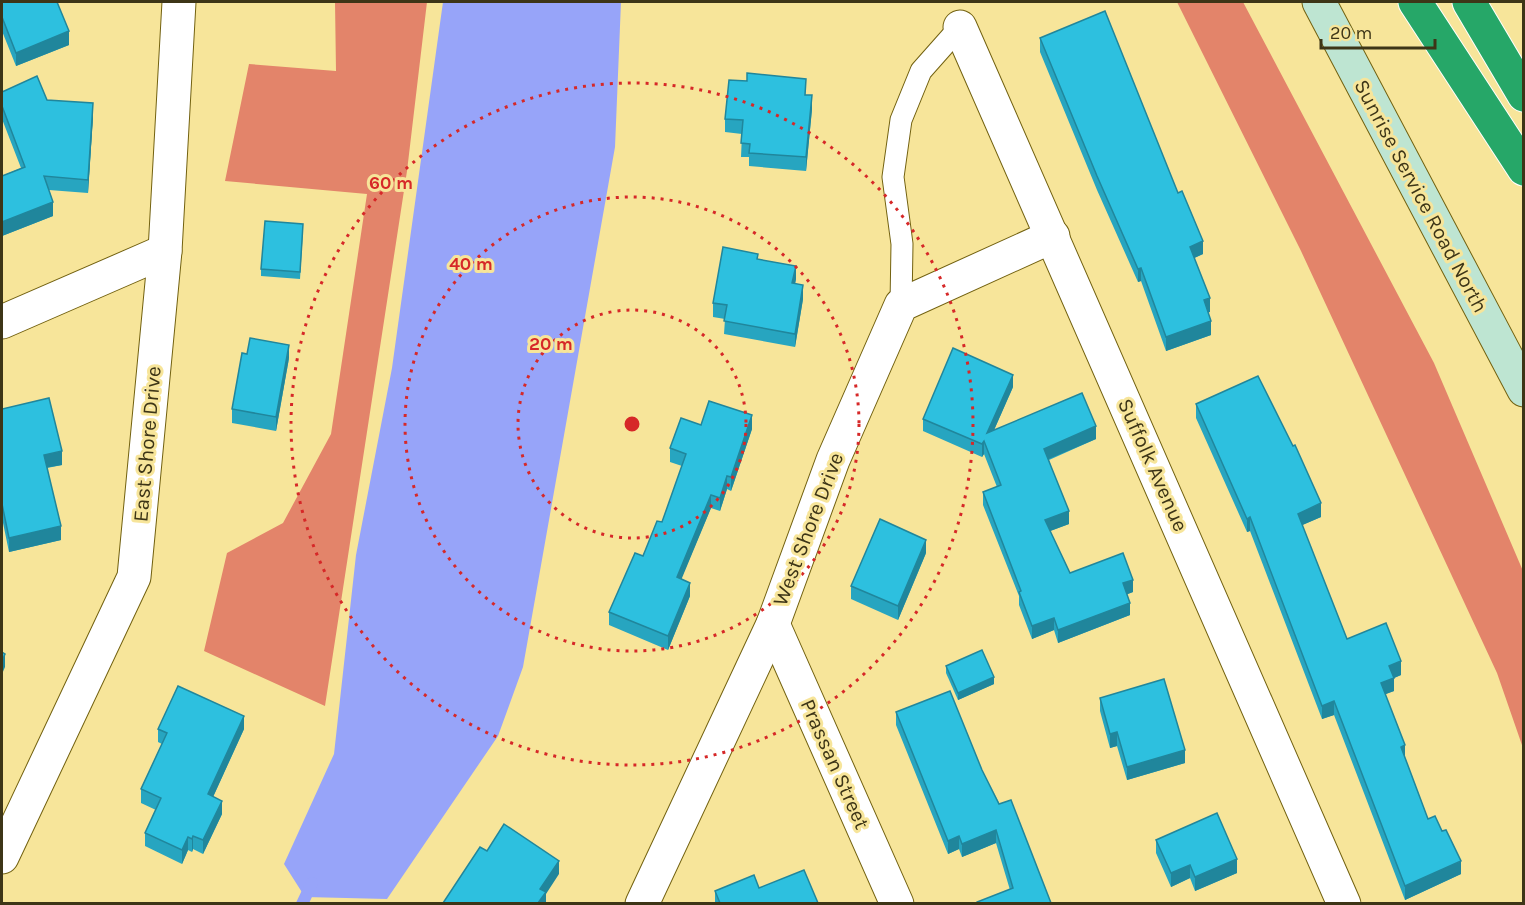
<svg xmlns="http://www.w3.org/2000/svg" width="1525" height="905" font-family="Karla,sans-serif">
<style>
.forest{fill:#e3846a}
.water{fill:#97a4f9}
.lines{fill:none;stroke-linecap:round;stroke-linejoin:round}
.stream{stroke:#97a4f9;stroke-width:12}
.service-casing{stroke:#726110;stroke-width:23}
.minor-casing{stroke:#726110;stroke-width:35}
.secondary-casing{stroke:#726110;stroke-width:35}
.motorway-casing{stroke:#fff;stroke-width:35}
.service{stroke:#fff;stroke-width:21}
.minor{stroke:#fff;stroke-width:33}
.secondary{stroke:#bee5d2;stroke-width:33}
.motorway{stroke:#26a768;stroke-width:33}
.wall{fill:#27a5c0}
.shaded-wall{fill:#20869c}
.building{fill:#2dc0df;stroke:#20869c;stroke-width:1.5}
.ring{fill:none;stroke:#d62828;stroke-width:3;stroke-dasharray:3 6}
.labels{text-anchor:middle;stroke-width:6;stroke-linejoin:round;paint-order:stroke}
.street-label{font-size:21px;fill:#3d3517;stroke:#f7e59a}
.centre{fill:#d62828;stroke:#f7e59a;stroke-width:3}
.ring-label{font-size:18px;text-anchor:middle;font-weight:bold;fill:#d62828;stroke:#f7e59a;stroke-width:6;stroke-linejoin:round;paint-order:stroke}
</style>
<rect width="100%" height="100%" fill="#f7e59a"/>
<g class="forest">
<polygon points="335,2 427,2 407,171 325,706 204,651 227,553 283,523 331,434 367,194 225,181 249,64 336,71"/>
<polygon points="1177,2 1243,2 1434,363 1523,571 1523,748 1497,673 1301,251"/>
</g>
<polygon class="water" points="443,2 621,2 615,147 523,667 498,736 387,899 305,897 284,864 334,754 356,555 392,368"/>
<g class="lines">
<polyline class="stream" points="302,904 312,883"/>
<defs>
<polyline id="service" points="901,305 902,244 893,177 901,120 921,71 960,27"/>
<g id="minor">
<polyline points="960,27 1344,904"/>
<polyline points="2,322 165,251"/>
<polyline points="773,624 897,904"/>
<polyline points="2,857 134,577 165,251 179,2"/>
<polyline points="642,904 773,624 833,460 901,305 1053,236"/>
</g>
<polyline id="secondary" points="1319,2 1524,390"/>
<g id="motorway">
<polyline points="1415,2 1524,169"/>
<polyline points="1469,2 1524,95"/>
</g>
</defs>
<use href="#service" class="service-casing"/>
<use href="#minor" class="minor-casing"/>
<use href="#secondary" class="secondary-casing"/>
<use href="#motorway" class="motorway-casing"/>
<use href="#service" class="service"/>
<use href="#minor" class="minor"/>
<use href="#secondary" class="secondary"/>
<use href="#motorway" class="motorway"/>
</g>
<g class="wall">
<polygon points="2,2 69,45 16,66 2,31"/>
<polygon points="1040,38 1203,254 1194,258 1210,312 1208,312 1211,335 1166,351 1141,281 1138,282 1097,190 1040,52"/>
<polygon points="2,92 47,100 93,117 88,193 49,190 53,216 2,236 2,176 21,168 2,119"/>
<polygon points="806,95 812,109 806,171 749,166 749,157 741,157 742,134 725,132 725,119"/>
<polygon points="303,231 300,279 261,276 261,269"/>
<polygon points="758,259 796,279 795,284 803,299 795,347 724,334 725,319 713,317 713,303"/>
<polygon points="289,358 276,431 232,423 232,409"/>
<polygon points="1013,387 994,430 1096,439 1049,460 1069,524 1050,531 1070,573 1133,592 1127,594 1130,615 1058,643 1054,630 1032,639 1019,605 1019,596 983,505 983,492 997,487 984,454 982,457 923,431 923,419"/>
<polygon points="1196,404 1321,517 1302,525 1347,639 1401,675 1394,678 1394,691 1385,694 1405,758 1428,819 1461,874 1405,900 1334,715 1322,719 1250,531 1247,532 1196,418"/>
<polygon points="2,409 62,465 47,468 61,540 9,552 2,518"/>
<polygon points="701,425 752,429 731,491 727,489 720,511 711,508 681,579 690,596 668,650 609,625 609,612 662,522 682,466 670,462 670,448"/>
<polygon points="926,553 898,620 851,599 851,586"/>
<polygon points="946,666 994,684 958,700 946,673"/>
<polygon points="1100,698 1185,763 1127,780 1117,746 1110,748 1100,711"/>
<polygon points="896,712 982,770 1051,903 977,903 977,902 1010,890 996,843 962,857 959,849 948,854 896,725"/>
<polygon points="158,729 244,729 213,797 222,814 203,854 193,849 192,852 188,850 182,864 145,846 145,833 156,810 141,803 141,789 162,744 158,742"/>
<polygon points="1156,840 1237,873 1195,891 1190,878 1171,887 1156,853"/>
<polygon points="759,888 818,903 715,903 715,891"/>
</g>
<g class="shaded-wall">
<polygon points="69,31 69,45 16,66 16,53"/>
<polygon points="812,95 812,109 806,171 806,157"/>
<polygon points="93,103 93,117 88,193 88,180"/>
<polygon points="53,202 53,216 2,236 2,222"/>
<polygon points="1203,241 1203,254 1190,260 1190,247"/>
<polygon points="796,266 796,279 792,297 792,283"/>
<polygon points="1141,268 1141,281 1138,282 1138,269"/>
<polygon points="803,285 803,299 795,347 795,334"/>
<polygon points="1210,298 1210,312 1204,314 1204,300"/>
<polygon points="1211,321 1211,335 1166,351 1166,337"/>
<polygon points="289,345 289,358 276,431 276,417"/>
<polygon points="1013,375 1013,387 987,446 987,433"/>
<polygon points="752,415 752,429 731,491 731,477"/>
<polygon points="1096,426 1096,439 1044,461 1044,449"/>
<polygon points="984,441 984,454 982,457 982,444"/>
<polygon points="62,451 62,465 44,468 44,455"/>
<polygon points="727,476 727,489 720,511 720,498"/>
<polygon points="711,495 711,508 677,590 677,577"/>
<polygon points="1321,503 1321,517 1298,527 1298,514"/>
<polygon points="1069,511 1069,524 1045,533 1045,520"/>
<polygon points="1250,517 1250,531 1247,532 1247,519"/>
<polygon points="61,526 61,540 9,552 9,538"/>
<polygon points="926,540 926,553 898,620 898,606"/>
<polygon points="1133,580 1133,592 1123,596 1123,583"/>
<polygon points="690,583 690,596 668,650 668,636"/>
<polygon points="1130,603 1130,615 1058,643 1058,630"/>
<polygon points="1054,618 1054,630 1032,639 1032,626"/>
<polygon points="5,654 5,667 2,674 2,661"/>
<polygon points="1401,661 1401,675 1394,678 1394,691 1381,696 1381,683 1389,666"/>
<polygon points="994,677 994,684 958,700 958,693"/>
<polygon points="1334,701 1334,715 1322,719 1322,706"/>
<polygon points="244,716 244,729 208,808 208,794"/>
<polygon points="1117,732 1117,746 1110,748 1110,734"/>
<polygon points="1405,745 1405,759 1401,747"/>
<polygon points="1185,750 1185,763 1127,780 1127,767"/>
<polygon points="222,801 222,814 203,854 203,840"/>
<polygon points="996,830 996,843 962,857 962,844"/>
<polygon points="193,836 193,849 192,852 192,839"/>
<polygon points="959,836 959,849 948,854 948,841"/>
<polygon points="188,837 188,850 182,864 182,850"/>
<polygon points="1237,859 1237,873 1195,891 1195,877"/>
<polygon points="559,861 559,874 546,894 546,903 538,903 540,889"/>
<polygon points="1461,861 1461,874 1405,900 1405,886"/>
<polygon points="1190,865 1190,878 1171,887 1171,873"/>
</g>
<g class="building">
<polygon points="2,2 57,2 69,31 16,53 2,17"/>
<polygon points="1105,11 1178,193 1182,191 1203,241 1190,247 1210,298 1204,300 1211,321 1166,337 1141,268 1138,269 1097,176 1040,38"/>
<polygon points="747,73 806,79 805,95 812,95 806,157 749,153 750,144 741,143 743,120 725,119 729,80 747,81"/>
<polygon points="37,76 47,100 93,103 88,180 44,176 53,202 2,222 2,176 25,167 2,106 2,92"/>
<polygon points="265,221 303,224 300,272 261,269"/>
<polygon points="723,247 758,254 757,259 796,266 792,283 803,285 795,334 724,321 727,305 713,303"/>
<polygon points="250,338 289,345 276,417 232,409 242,353 247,354"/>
<polygon points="953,348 1013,375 987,433 1082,393 1096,426 1044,449 1069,511 1045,520 1070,573 1123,553 1133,580 1123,583 1130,603 1058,630 1054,618 1032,626 1019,592 1021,591 983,492 1001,485 984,441 982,444 923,419"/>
<polygon points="1258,376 1293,446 1295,445 1321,503 1298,514 1347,639 1386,623 1401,661 1389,666 1394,678 1381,683 1405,745 1401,747 1428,819 1435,816 1442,831 1446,830 1461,861 1405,886 1334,701 1322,706 1250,517 1247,519 1196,404"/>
<polygon points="49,398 62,451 44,455 61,526 9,538 2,504 2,409"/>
<polygon points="709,401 752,415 731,477 727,476 720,498 711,495 677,577 690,583 668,636 609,612 635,553 643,556 657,521 662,522 686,454 670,448 681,418 701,425"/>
<polygon points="880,519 926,540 898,606 851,586"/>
<polygon points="982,650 994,677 958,693 946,666"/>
<polygon points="2,652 5,654 2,661"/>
<polygon points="1164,679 1185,750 1127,767 1117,732 1110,734 1100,698"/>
<polygon points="178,686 244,716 208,794 222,801 203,840 193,836 192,839 188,837 182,850 145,833 161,798 141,789 167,733 158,729"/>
<polygon points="950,691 982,770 999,804 1011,800 1051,903 977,903 977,902 1013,888 996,830 962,844 959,836 948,841 896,712"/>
<polygon points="1217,813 1237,859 1195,877 1190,865 1171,873 1156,840"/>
<polygon points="504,824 559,861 540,889 546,892 538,903 443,903 480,847 487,851"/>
<polygon points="804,870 818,903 720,903 715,891 754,875 759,888"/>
</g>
<g class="ring">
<circle cx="632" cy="424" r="114"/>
<circle cx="632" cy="424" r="227"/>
<circle cx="632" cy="424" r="341"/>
</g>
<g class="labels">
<g class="street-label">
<text transform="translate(1421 196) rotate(62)" y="7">Sunrise Service Road North</text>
<text transform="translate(147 444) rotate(-85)" y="7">East Shore Drive</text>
<text transform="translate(1153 465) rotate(66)" y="7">Suffolk Avenue</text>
<text transform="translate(808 529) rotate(-69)" y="7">West Shore Drive</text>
<text transform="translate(835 764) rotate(66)" y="7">Prassan Street</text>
</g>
</g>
<circle cx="632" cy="424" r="9" class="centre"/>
<g class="ring-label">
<text x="391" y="189">60 m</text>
<text x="471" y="270">40 m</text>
<text x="551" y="350">20 m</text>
</g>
<rect width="1525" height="905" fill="none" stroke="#3d3517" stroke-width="6"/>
<path d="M1321 39v9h114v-9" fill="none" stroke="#3d3517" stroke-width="3"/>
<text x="1330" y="39" font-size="18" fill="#3d3517" stroke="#f7e59a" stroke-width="4.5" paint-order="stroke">20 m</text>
</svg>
